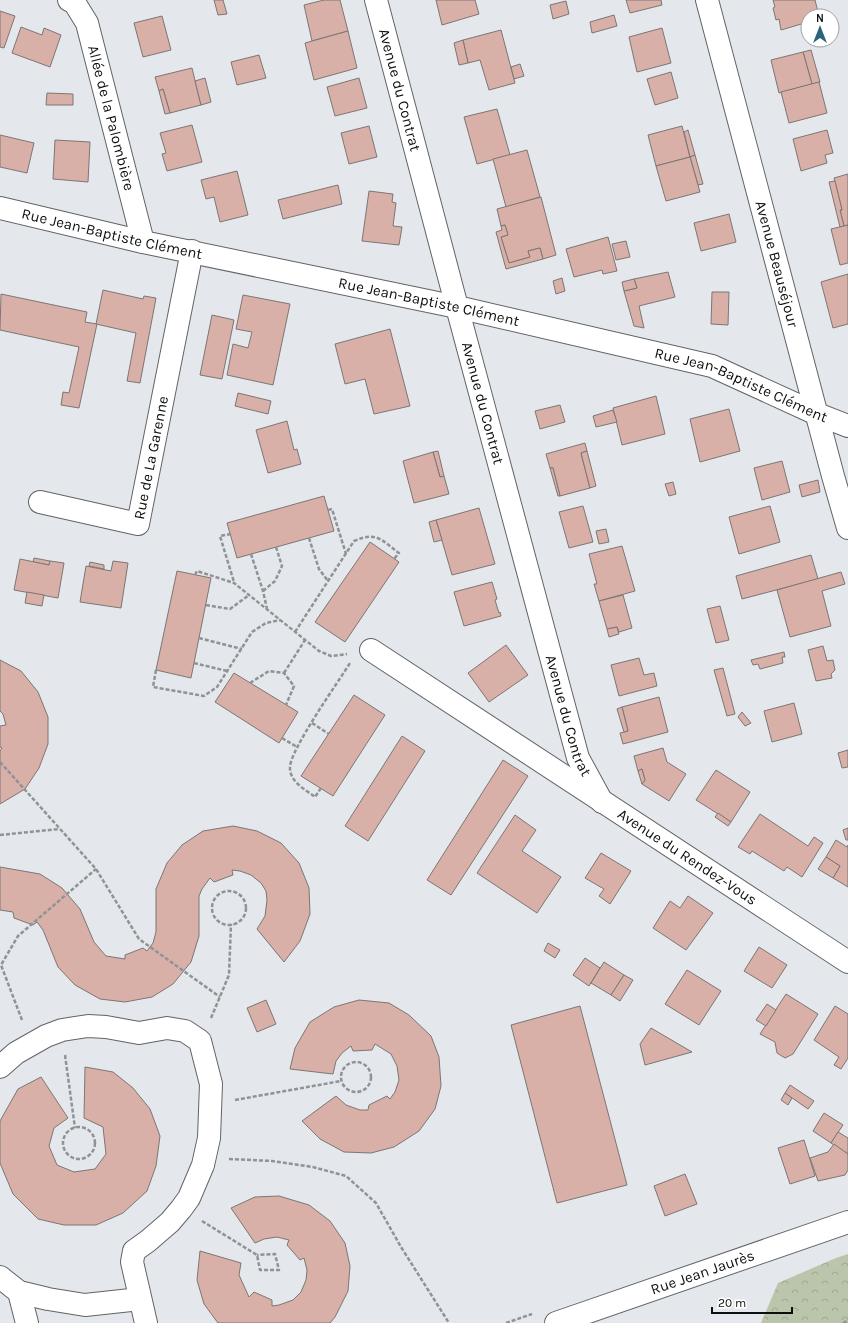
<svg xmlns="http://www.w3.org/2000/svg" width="848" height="1323" font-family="Karla,sans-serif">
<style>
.forest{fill:url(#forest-crowns)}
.building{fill:#d8b0a8;stroke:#7c7675}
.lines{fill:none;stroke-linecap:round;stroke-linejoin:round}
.minor-casing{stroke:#616467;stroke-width:24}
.tertiary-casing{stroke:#616467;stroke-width:24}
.path{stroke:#909395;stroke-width:2.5;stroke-dasharray:4 2;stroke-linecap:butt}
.minor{stroke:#fff;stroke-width:22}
.tertiary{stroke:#fff;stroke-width:22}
.labels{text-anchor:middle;stroke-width:3;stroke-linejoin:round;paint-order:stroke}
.street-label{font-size:15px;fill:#0d0e0f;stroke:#fff}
</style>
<defs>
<pattern id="forest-crowns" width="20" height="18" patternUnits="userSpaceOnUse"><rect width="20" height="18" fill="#bbc5ab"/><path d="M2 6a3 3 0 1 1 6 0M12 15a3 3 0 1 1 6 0" fill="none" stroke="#a0a892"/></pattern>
</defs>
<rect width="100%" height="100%" fill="#e4e7eb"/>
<polygon class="forest" points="848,1254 848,1323 761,1323 778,1283 836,1258"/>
<g class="building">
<polygon points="214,0 223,0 227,14 218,15"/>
<polygon points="324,0 340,0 348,31 312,41 304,5"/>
<polygon points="436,0 475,0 479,14 442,25"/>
<polygon points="626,0 661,0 662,5 630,13"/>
<polygon points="773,0 815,0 819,16 808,16 808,22 781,30 779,19 776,20 773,8 775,7"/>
<polygon points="566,1 569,14 553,19 550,5"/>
<polygon points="0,11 15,16 4,48 0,47"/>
<polygon points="614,15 617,26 592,33 590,22"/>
<polygon points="162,16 171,50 143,57 134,23"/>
<polygon points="21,27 42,35 44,28 61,35 50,67 12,53"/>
<polygon points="662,28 671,63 637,72 629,37"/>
<polygon points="501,30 515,83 489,90 480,60 468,63 463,40"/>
<polygon points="348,31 357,68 314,80 305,43"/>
<polygon points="463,40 468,63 459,65 454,43"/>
<polygon points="811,50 820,82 812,84 803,52"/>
<polygon points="803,52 812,84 779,93 771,60"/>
<polygon points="259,55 266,78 237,85 231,62"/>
<polygon points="520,64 524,76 514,79 511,67"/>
<polygon points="192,68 201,105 170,113 163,89 159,91 155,77"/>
<polygon points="671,72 678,98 655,105 647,79"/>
<polygon points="205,78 211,102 201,105 195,81"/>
<polygon points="359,78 367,108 335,116 327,87"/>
<polygon points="819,82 827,113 789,123 781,92"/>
<polygon points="163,89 170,113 165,114 159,91"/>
<polygon points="47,93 73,94 73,105 46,105"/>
<polygon points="497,109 510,155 477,164 464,117"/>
<polygon points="192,125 202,162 167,171 162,154 166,153 160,133"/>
<polygon points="369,126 377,157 349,164 341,133"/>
<polygon points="682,126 690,157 656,166 648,135"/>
<polygon points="688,130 695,155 690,157 684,132"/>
<polygon points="827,130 833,153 825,155 827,163 801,171 793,139"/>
<polygon points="0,135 34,143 27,173 0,167"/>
<polygon points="55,140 90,142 88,182 53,179"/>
<polygon points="527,150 540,197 506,207 493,159"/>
<polygon points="695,155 703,184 698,185 690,157"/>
<polygon points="690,157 700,192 666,201 656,166"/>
<polygon points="237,171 248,215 220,222 214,197 206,199 201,180"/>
<polygon points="848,174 848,225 844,226 840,210 842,210 834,178"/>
<polygon points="835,181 842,210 840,210 844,226 840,227 829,182"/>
<polygon points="338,185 342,204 283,219 278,200"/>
<polygon points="369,191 393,194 392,202 396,203 393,226 402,227 399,245 362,241"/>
<polygon points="541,197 556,255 543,259 540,248 528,251 530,257 509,263 501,237 508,235 505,225 501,226 497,209"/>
<polygon points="729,214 736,242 701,251 694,223"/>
<polygon points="505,225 508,235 501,237 509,263 530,257 528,251 540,248 543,259 506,269 496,232 502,230 501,226"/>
<polygon points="848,225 848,263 840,265 831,229"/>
<polygon points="608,237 617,271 603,274 602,270 574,277 566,249"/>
<polygon points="626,241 630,257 616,260 612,244"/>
<polygon points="668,272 675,297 639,306 644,328 634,326 624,291 637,288 634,279"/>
<polygon points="848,274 848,324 833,328 821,282"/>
<polygon points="562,278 565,291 556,294 553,281"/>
<polygon points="634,279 637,288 624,291 622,282"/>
<polygon points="103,290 143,299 144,296 156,298 140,383 127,381 136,333 96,324"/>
<polygon points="712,292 729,292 728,325 711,324"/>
<polygon points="1,294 87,312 85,322 97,324 79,408 61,405 63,392 69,393 79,347 0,330"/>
<polygon points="243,295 290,304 273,385 227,375 233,344 248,348 252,332 236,329"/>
<polygon points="212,315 234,320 222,379 200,375"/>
<polygon points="390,329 410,406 374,414 365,379 345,384 335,344"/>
<polygon points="238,393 271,401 268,414 235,406"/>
<polygon points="656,396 665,434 622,445 613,408"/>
<polygon points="560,405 565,422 540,429 535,411"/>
<polygon points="729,409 740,451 700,462 690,419"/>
<polygon points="613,410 617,422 596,427 593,416"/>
<polygon points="287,421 294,450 297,449 301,464 268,473 256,430"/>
<polygon points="585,443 587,451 581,453 590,488 560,496 553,468 550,468 546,454"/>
<polygon points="438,451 444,476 440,477 433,452"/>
<polygon points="587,451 596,486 590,488 581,453"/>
<polygon points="433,452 440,477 444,476 449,494 414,503 403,461"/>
<polygon points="782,461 790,492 762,500 754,468"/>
<polygon points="550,468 553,468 560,496 558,496"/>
<polygon points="818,480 820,492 802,497 799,485"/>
<polygon points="673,482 676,494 669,496 665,484"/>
<polygon points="324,496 334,531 237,558 227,523"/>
<polygon points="583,506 593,542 569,548 559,512"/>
<polygon points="770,506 780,542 739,554 729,517"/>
<polygon points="479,508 495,564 452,575 436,520"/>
<polygon points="436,520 442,540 434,542 429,522"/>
<polygon points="606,529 609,542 599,544 596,531"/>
<polygon points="370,542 399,562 345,642 315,622"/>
<polygon points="622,546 635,591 599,601 594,584 597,584 589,554"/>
<polygon points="811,555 818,579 742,599 736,576"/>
<polygon points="34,558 50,561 49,565 33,562"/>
<polygon points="20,559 49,565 50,561 64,563 58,598 14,590"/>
<polygon points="113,561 128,563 121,608 80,602 86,566 111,571"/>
<polygon points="90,562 104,565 104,569 89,566"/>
<polygon points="177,571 211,578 191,678 156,670"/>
<polygon points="841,572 845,584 822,591 831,626 790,637 777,590"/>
<polygon points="492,582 497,599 495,600 499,613 500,612 501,616 464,626 454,592"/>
<polygon points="27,592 44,595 42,606 25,603"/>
<polygon points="623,595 632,628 619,632 617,627 607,629 599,601"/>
<polygon points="720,606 729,640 716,643 707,609"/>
<polygon points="617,627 619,634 609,637 607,629"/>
<polygon points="506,645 528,675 489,702 468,673"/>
<polygon points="823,646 827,661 833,660 835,670 831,674 832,678 816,681 808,650"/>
<polygon points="784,652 785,657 782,657 783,663 760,669 758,664 753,665 751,660"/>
<polygon points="639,658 644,675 654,673 657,686 619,696 611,665"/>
<polygon points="0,660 21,671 38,692 48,717 48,744 39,768 25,789 0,804 0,751 2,748 0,747 0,726 6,725 3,714 0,711"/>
<polygon points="723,668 735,714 727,716 714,670"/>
<polygon points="234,673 298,712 279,743 215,702"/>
<polygon points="354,695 385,715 333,796 301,776"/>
<polygon points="659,697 668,732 623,744 620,733 628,731 622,707"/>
<polygon points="794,703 802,734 772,742 764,711"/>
<polygon points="622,707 628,731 624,732 617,709"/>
<polygon points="742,712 751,723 745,726 738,717"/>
<polygon points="402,736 425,751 368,841 345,826"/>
<polygon points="663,748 667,762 686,774 669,801 642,784 645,780 642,769 638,771 634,756"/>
<polygon points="848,750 848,767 842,768 838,753"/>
<polygon points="503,760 528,776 451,895 427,880"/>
<polygon points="642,769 645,780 642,784 638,771"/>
<polygon points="716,770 750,792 731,822 696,800"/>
<polygon points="718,813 731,822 728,826 715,817"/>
<polygon points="760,814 808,846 814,837 823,843 802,877 787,867 784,871 752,851 750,854 738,847"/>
<polygon points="515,815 536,830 522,851 561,877 537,913 477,873"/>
<polygon points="233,826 257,831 281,843 299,863 309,888 310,914 300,941 284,962 257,929 265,916 267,900 266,891 261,883 251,875 240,871 232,870 233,875 214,882 210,878 202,889 199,896 199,936 191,962 173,984 152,997 125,1002 100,999 75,985 58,967 43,930 37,922 33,925 14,918 13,912 0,910 0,867 40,874 62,888 80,909 94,942 106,956 125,959 125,955 143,948 147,951 153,943 156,932 156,889 167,863 182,845 203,831"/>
<polygon points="848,828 848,840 846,840 843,830"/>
<polygon points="836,840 847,847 848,845 848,887 833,878 840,866 826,857"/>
<polygon points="601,853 631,871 610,904 599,896 604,889 585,878"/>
<polygon points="826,857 840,866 833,878 818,869"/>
<polygon points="688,896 713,913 686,950 653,928 670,901 680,908"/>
<polygon points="548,943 560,950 555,958 544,951"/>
<polygon points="759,947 787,965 772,988 744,971"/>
<polygon points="585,958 600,968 589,986 573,975"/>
<polygon points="604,962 624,975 611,995 591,983"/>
<polygon points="687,970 721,991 699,1025 665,1004"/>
<polygon points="624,975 633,980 620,1001 611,995"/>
<polygon points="786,994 818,1014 793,1054 785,1058 777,1053 775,1042 760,1034"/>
<polygon points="266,1000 276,1024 257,1032 247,1008"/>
<polygon points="359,1000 389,1003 409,1015 431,1036 439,1057 441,1086 435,1109 419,1131 394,1147 371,1153 344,1152 320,1139 302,1121 336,1096 346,1105 360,1110 368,1110 369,1105 387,1096 390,1099 395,1092 399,1080 397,1066 391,1054 375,1044 372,1050 353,1051 351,1046 342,1053 336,1061 333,1074 290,1069 295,1048 310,1022 334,1007"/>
<polygon points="767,1004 776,1010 766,1026 756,1020"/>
<polygon points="580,1006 627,1185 557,1203 511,1025"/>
<polygon points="835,1006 848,1014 848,1058 841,1069 834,1065 839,1057 814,1040"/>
<polygon points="651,1028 692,1052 645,1065 640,1044"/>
<polygon points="85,1067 113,1072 133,1088 150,1109 160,1136 156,1166 147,1191 123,1213 96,1225 64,1225 38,1219 13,1194 0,1163 0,1121 18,1089 41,1077 68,1118 54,1128 49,1146 57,1165 74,1172 95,1169 106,1154 103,1127 84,1118"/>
<polygon points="790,1085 814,1101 808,1109 785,1093"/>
<polygon points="785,1093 792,1098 788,1105 781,1100"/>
<polygon points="824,1113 843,1125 831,1143 813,1131"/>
<polygon points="838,1132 848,1138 848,1154 831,1143"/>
<polygon points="804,1140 815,1176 790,1184 778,1148"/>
<polygon points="834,1144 848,1154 848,1170 845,1175 818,1181 810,1158 828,1152"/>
<polygon points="685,1174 697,1204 665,1216 654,1186"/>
<polygon points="279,1196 309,1205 330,1221 345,1243 350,1266 348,1291 335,1317 330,1323 218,1323 204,1304 197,1280 200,1251 241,1263 239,1275 249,1297 254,1292 272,1300 272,1306 279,1305 293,1300 301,1292 306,1280 307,1270 304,1258 300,1260 287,1245 289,1240 277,1237 264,1239 255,1243 231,1208 255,1197"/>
</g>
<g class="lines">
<defs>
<g id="minor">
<path id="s1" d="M69 0 74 2 87 23 143 242"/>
<path id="s2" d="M376 0 457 307 578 758 602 802"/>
<path id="s3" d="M707 0 833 476 848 528"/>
<path id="s4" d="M0 208 143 242 457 307 712 366 817 414 848 426"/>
<path id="s5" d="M40 502 138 524 192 251"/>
<path id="s6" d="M371 650 848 962"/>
<polyline points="0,1067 16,1053 46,1036 62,1030 88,1026 106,1027 139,1033 167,1028 185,1031 200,1041 211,1084 209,1138 203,1165 189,1198 181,1209 170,1222 148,1241 134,1251 132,1262 146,1323"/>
<polyline points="0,1277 19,1292 48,1299 85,1305 140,1299"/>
<polyline points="19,1292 27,1323"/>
</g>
<g id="tertiary">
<path id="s7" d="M556 1323 848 1222"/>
</g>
</defs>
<use href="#minor" class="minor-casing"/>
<use href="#tertiary" class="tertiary-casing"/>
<g class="path">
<polyline points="328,510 332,509 346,554"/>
<polyline points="231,534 220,536 234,582"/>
<polyline points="309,538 319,569 328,581"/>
<polyline points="251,554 263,591 267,609"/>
<polyline points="195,575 197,571 234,583 319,651 331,656 347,654"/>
<polyline points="263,591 275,581 282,566 276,547"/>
<polyline points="206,605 230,609 249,595"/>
<path d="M295 632 354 541C377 531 381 540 399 553L394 559"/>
<polyline points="199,638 242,649"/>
<polyline points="194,663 227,671"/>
<polyline points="156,670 153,687 204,696 217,687 252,632 266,623 280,620"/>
<polyline points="284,673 305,640"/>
<polyline points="250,683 269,671 284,673 294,686 286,705"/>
<polyline points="312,723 329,734"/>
<polyline points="282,738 297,747"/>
<polyline points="0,762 96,869 139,939 220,997"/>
<path d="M321 788 315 797C306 790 290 782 290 768 289 751 339 681 350 663"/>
<polyline points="0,835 59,829"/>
<circle cx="229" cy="908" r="17"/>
<polyline points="211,1018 229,975 231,924"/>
<polyline points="22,1020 1,965 18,936 96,869"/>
<polyline points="65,1055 75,1128"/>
<circle cx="356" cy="1077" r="15"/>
<polyline points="235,1100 341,1081"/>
<circle cx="79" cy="1143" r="16"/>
<polyline points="229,1159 272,1161 313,1167 346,1176 376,1203 401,1247 449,1323"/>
<polyline points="202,1221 257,1255 260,1270 279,1270 275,1254 257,1255"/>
<polyline points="506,1323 532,1314"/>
<polyline points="843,1323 848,1321"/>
</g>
<use href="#minor" class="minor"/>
<use href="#tertiary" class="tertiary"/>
</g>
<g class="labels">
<g class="street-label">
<text dy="5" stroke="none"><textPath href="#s2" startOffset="93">Avenue du Contrat</textPath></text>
<text dy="5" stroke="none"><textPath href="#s1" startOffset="128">Allée de la Palombière</textPath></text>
<text dy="5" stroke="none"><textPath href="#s4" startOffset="115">Rue Jean-Baptiste Clément</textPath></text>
<text dy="5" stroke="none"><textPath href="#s3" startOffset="273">Avenue Beauséjour</textPath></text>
<text dy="5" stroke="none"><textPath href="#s4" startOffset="439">Rue Jean-Baptiste Clément</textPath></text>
<text dy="5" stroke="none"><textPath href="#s4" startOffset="763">Rue Jean-Baptiste Clément</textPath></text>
<text dy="5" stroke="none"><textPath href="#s2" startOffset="417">Avenue du Contrat</textPath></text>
<text dy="5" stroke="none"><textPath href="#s5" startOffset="168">Rue de La Garenne</textPath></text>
<text dy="5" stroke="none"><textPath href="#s2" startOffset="741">Avenue du Contrat</textPath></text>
<text dy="5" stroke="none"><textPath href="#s6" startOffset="378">Avenue du Rendez-Vous</textPath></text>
<text dy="5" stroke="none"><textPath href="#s7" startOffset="155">Rue Jean Jaurès</textPath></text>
</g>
</g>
<g transform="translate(820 28)"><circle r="19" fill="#ffffff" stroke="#9e9f9f"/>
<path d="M0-3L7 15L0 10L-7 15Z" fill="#2b637d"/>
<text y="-6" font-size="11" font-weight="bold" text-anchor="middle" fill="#0d0e0f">N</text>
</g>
<path d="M712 1307v6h80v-6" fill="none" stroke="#0d0e0f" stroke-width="2"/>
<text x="718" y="1307" font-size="12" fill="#0d0e0f" stroke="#ffffff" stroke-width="3" paint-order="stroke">20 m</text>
</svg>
